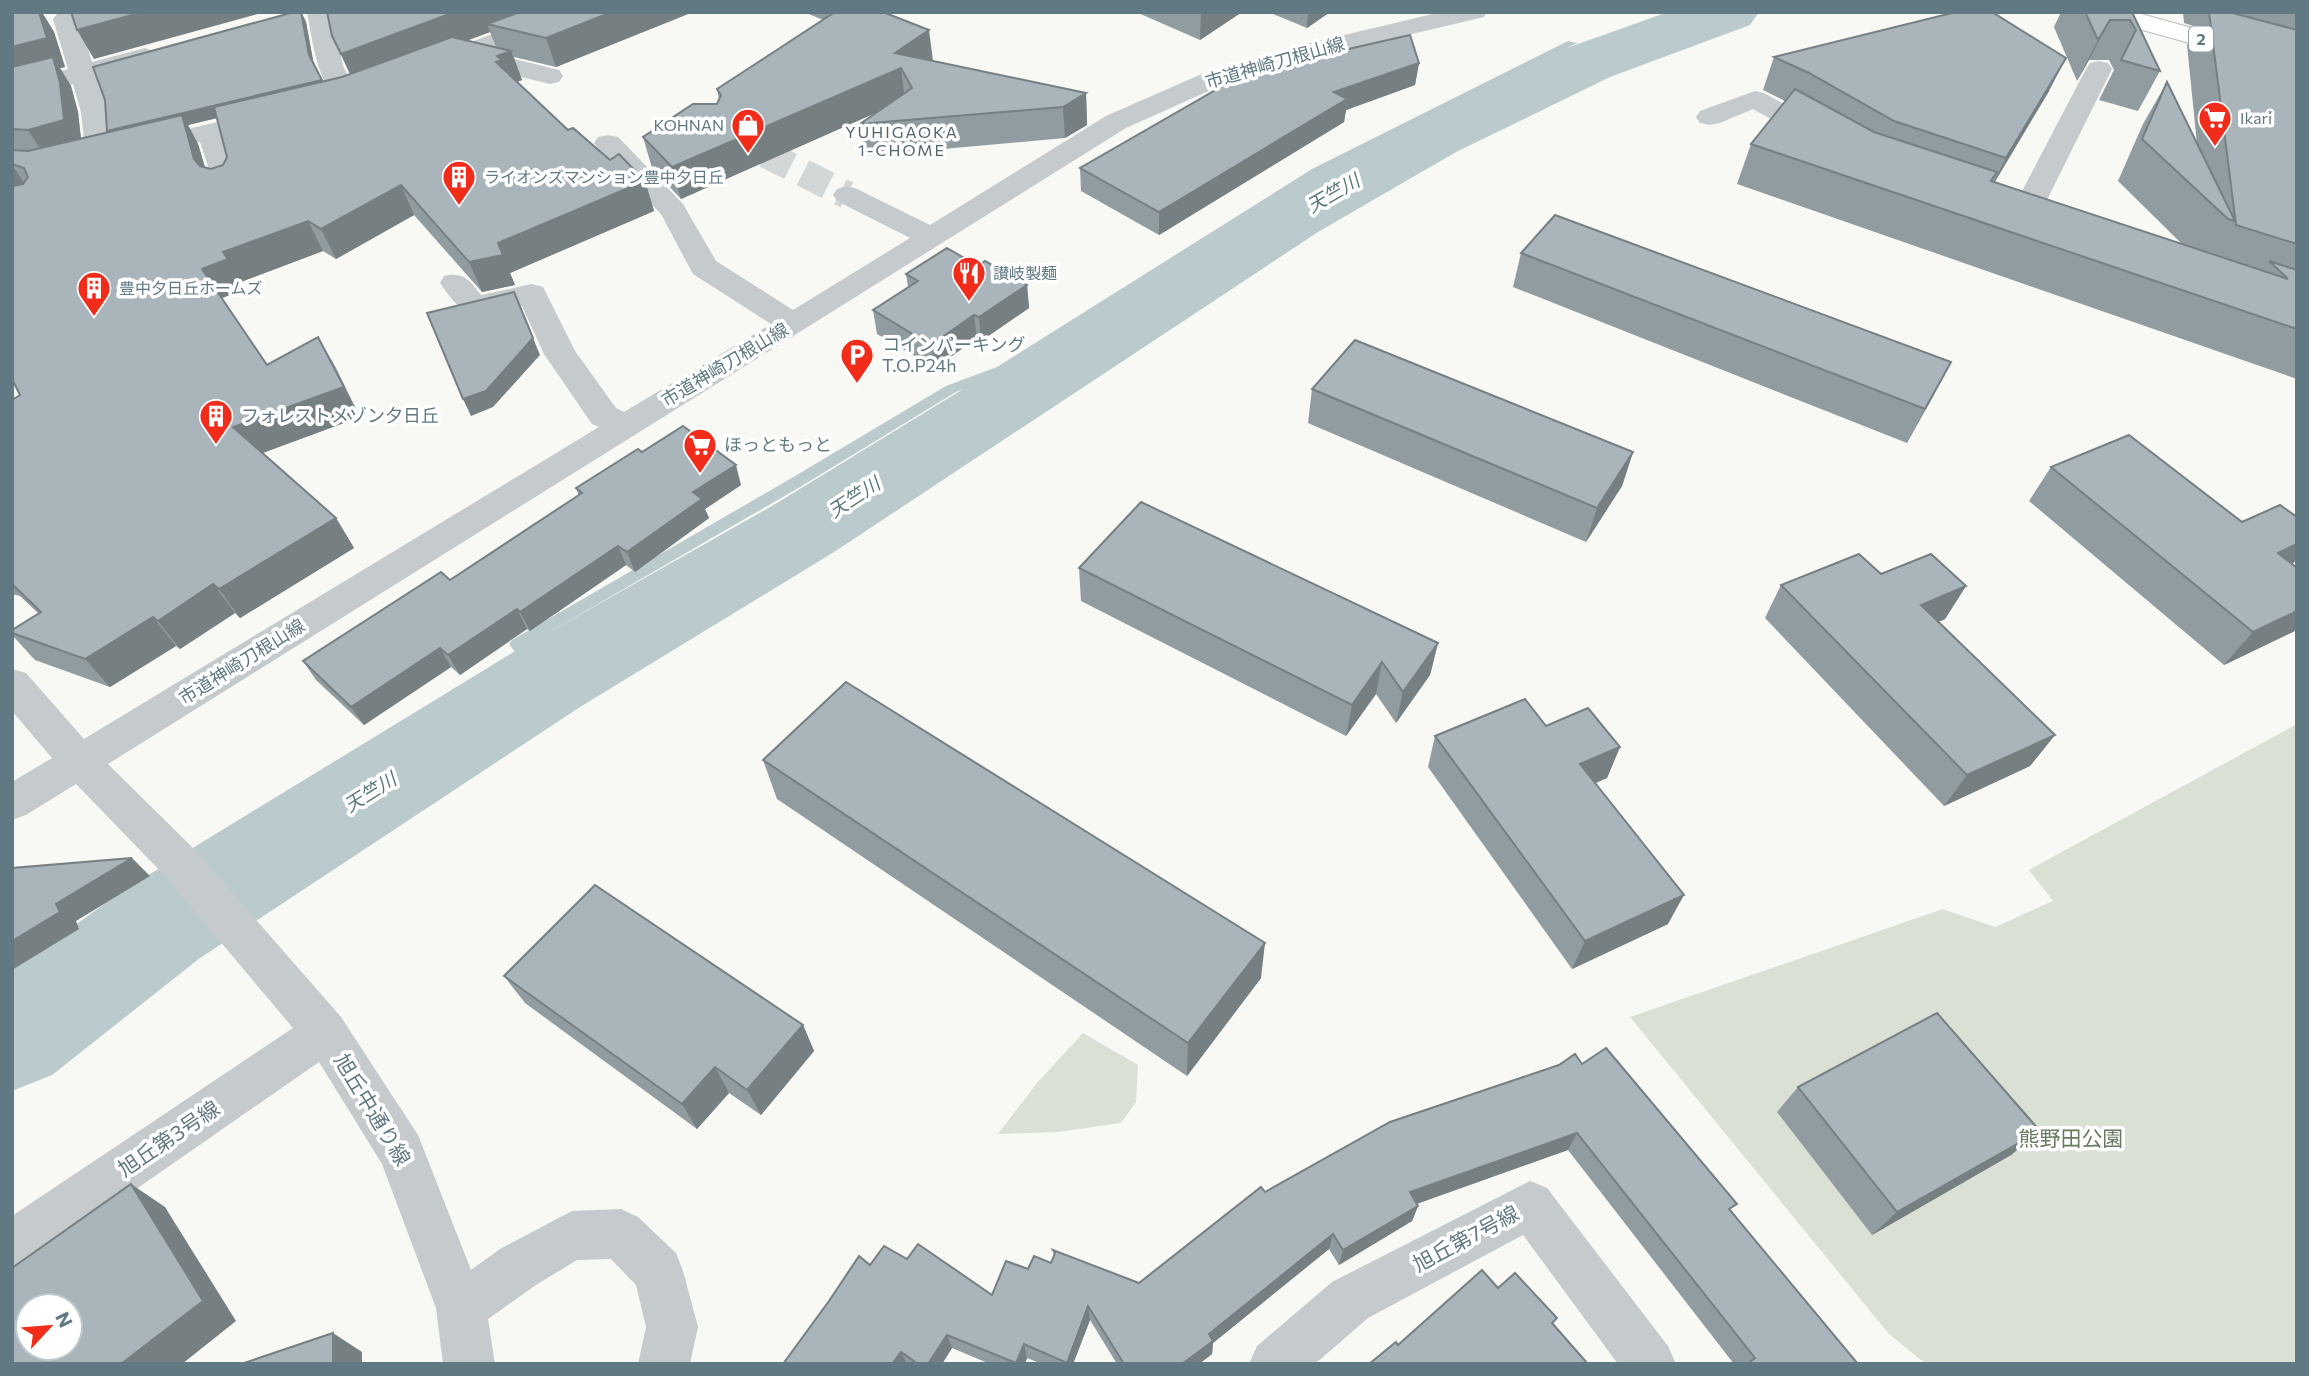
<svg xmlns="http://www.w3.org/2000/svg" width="2309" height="1376" font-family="Commissioner,'Noto Sans JP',sans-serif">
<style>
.green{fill:#dbe0d5}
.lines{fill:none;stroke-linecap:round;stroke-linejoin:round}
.stream{fill:#bbcacc;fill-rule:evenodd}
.river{fill:#bbcacc;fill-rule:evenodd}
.minor-tunnel{stroke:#d2d8d8;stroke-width:28;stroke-dasharray:28 14;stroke-linecap:butt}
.major-casing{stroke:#b5bcbf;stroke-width:2}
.minor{fill:#c5cacd;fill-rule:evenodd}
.major{fill:#fff;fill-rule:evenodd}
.wall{fill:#919ca0;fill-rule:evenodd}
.shaded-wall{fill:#767f82}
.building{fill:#a9b5ba;stroke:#767f82;stroke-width:2;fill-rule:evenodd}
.labels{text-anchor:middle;stroke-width:7;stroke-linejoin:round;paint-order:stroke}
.shield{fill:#fff;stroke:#90a1a8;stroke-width:2}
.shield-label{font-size:16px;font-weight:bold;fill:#607983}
.far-poi-label{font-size:16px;fill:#607983;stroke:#fff;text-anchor:start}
.far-neighbourhood-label{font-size:16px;letter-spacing:2px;fill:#53656d;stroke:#fff}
.street-label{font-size:18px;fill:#607983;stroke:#fff}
.poi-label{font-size:18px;fill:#607983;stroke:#fff;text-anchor:start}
.water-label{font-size:19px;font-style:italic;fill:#5b797d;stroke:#fff}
.near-street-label{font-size:21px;fill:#607983;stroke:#fff}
.near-park-label{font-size:21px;fill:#697a60;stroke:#fff}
</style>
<rect width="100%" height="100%" fill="#f8f8f5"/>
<g class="green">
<polygon points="2297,724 2297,1364 1926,1364 1889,1334 1630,1017 1943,909 1995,927 2053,901 2029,870"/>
<polygon points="1083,1033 1138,1065 1136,1102 1121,1123 1058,1132 998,1134 1037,1083"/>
</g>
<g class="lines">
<polygon class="stream" points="1568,41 1577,43 1320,173 1007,373 956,392 800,487 527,645 552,676 554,680 552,684 540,684 512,648 509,644 512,640 790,479 946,386 997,367 1312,169"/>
<polygon class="river" points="1668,12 1759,12 1750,25 1610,77 1456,152 1318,232 834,552 580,707 200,958 52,1075 12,1091 12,970 124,890 512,653 772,506 1336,161 1408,122 1564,49"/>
<polyline class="minor-tunnel" points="728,135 847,195"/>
<defs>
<polygon id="major" points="2093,12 2134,12 2297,57 2297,73 2096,17"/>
</defs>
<use href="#major" class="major-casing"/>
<g class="minor">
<polygon points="69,12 75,14 79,19 92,62 145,48 154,51 158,56 154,61 97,77 109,112 114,159 110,165 100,167 90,165 86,159 81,112 73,84 12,100 12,84 68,69 53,19 57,14"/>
<path d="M307 12H332L343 66 359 98 355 104 346 106 337 104C317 76 313 45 307 12Z"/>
<polygon points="552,12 588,12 585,17 489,53 559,70 563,76 559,82 550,84 464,63 440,71 431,69 427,63 431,57"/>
<path d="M1441 12H1487L1484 17 1314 57 1222 85 1126 128 108 764 196 851 341 1017 418 1135 471 1270 500 1249 572 1211 621 1209 638 1217 676 1253 683 1271 698 1327 690 1364H638L646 1327 636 1285 611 1259 577 1260 536 1285 488 1319 495 1364H443L436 1308 382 1164 319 1062 30 1263 12 1270V1216L293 1028 166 877 76 784 26 815 12 820V782L52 758 12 711V669L26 673 84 739 599 427 592 424 544 354 522 306C476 315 469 326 440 283L444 276C464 271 470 281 481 295L532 284 543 287 575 351 616 408 624 412 771 324 693 274 661 214 598 149 594 143 598 137 608 135 618 137 683 204 716 261 793 310 910 238 837 201 833 195 837 189 847 186 857 189 930 225 1106 116 1204 73 1298 46Z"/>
<polygon points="2099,61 2108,63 2112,69 2039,216 2034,222 2024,225 2014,222 2009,216 2086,69 2090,63"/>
<polygon points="1755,91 1764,93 1831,130 1835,136 1831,142 1821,144 1811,142 1753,109 1720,123 1710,125 1700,123 1696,117 1700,111"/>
<polygon points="270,109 280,111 284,117 280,123 226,136 241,187 237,193 227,196 217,193 200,142 141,157 131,155 127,149 131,143"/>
<polygon points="1530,1181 1547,1188 1668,1346 1676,1364 1618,1364 1523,1235 1368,1318 1315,1364 1249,1364 1257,1346 1332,1282"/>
</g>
<use href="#major" class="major"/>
</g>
<g class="wall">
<path d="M12 12 43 14 54 32 65 67 60 68 71 86 78 112 81 138 108 132 107 131 301 12 306 22 314 65 322 82 350 74 332 36 327 12H693L556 67 514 57 522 80 517 82 568 130 610 160 645 181 654 211 510 273 515 285 482 292 414 215 336 259 323 251 241 282 245 289 221 298 267 365 318 337 335 366 360 417 262 453 336 518 354 548 240 618 235 613 180 649 176 646 110 687 35 660 12 635V630L39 614 20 596 12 594V400L20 395 12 379ZM490 32 496 47 468 40ZM217 118 227 157 223 165 211 169 205 167 198 144 188 125Z"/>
<polygon points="804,12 883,12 933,61 1086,93 1087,125 1065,138 865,156 860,124 879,111 681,199 652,168 643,137 717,104 719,99 717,89 823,20"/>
<polygon points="1136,12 1242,12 1200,40"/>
<polygon points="1268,12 1330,12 1307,28"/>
<polygon points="2061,12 2132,12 2160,71 2138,111 2099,100 2114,70 2109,60 2089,60 2077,81 2054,27"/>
<polygon points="2183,12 2297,12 2297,379 1737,184 1751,144 1785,101 1763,90 1774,57 2049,91 1995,182 2183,245 2118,181 2143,124 2167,82 2197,144 2187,45 2197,27 2184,23"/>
<polygon points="1419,63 1415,85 1346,110 1344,122 1159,235 1081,191 1080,168"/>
<polygon points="1521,253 1933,396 1907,443 1513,287"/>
<polygon points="978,266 1027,285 1029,308 981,341 977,338 935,368 877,334 873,310 908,287 906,274"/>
<polygon points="1312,389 1633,452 1622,486 1586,542 1308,423"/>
<polygon points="642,452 741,485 705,509 709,518 635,572 626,565 530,631 527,629 460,675 451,667 364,725 316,680 303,661 450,580 579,496 576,488"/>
<polygon points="2051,467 2242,522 2297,517 2297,559 2292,564 2297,568 2297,630 2224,665 2029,501"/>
<polygon points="1079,568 1438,643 1430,675 1396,723 1376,694 1346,736 1081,601"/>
<polygon points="1881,574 1966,586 1945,619 1938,622 2055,735 2030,766 1944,806 1765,618 1781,585"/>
<polygon points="1546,726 1620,747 1607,778 1595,783 1668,924 1572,969 1428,767 1435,736"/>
<polygon points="763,760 1261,978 1187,1076 777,799"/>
<polygon points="504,976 803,1025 814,1051 761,1115 729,1093 697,1129 525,1003"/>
<polygon points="1582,1064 1731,1211 1858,1364 1734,1364 1568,1150 1417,1204 1418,1206 1412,1221 1339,1265 1329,1249 1213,1343 1212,1354 1199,1364 1117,1364 1090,1320 1073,1364 1042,1364 1027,1358 1025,1364 990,1364 952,1348 942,1364 783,1364 870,1265 907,1259 992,1295 1028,1269 1051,1263 1054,1256 1053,1250 1139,1283 1265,1192"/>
<polygon points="1798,1087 2040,1131 2011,1155 1872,1235 1777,1112"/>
</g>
<g class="shaded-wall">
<polygon points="12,12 49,12 43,14 54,32 65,67 60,68 71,86 78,112 82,150 47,159 28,130 12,81"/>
<polygon points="143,12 265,12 94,59 77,30"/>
<polygon points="301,12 306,22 314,66 309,55"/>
<polygon points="455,12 544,12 487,24 490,32 354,83 341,54"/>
<polygon points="612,12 693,12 556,67 546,38"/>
<polygon points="1201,12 1242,12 1200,40"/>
<polygon points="1308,12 1330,12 1307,28"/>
<polygon points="2110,20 2089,60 2077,81 2098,40"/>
<polygon points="929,30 933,61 901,68 905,100 681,199 672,167 895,53"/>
<polygon points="511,51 522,80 511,84 496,62 497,56"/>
<polygon points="2066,58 2049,91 1989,191 2006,158"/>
<polygon points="1419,63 1415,85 1346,110 1344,122 1159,235 1159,212 1334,92"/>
<polygon points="322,80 327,92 188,125 198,144 211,188 194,159 114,143 107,131"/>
<polygon points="1086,93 1087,125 1065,138 1063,107"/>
<polygon points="12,165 31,193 12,198"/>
<polygon points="645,181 654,211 510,273 515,285 482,292 469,262 498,243"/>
<polygon points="401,185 414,215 336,259 321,229"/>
<polygon points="308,221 323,251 241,282 245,289 220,299 202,269 223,252"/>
<polygon points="1027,285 1029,308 981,341 979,317"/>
<polygon points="974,315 977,338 935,368 931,345"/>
<polygon points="318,337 360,417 252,457 233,427"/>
<polygon points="533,338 540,355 493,407 471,416 463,399"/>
<polygon points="1951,362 1933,396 1907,443 1925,409"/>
<polygon points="1633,452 1622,486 1586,542 1597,508"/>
<polygon points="736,465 741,485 705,509 709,518 635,572 627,552 693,492"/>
<polygon points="336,518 354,548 240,618 219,589"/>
<polygon points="2297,544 2297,559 2290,567 2278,553"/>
<polygon points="618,546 626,565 530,631 520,612"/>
<polygon points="213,584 235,613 180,649 158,621"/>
<polygon points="1966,586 1945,619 1901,638 1921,605"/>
<polygon points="517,609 527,629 460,675 448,655"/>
<polygon points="2297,611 2297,630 2224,665 2253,632"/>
<polygon points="153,617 176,646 110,687 85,659"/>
<polygon points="1438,643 1430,675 1396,723 1403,692"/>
<polygon points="440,648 451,667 364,725 351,707"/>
<polygon points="1382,662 1376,694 1346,736 1352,705"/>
<polygon points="2055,735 2030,766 1944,806 1967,775"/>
<polygon points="1620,747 1607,778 1568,795 1580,764"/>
<polygon points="132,858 150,876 76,921 79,929 12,970 12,941 56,904"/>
<polygon points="1684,895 1668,924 1572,969 1585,941"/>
<polygon points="1265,943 1261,978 1187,1076 1188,1043"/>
<polygon points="803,1025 814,1051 761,1115 747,1090"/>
<polygon points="715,1067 729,1093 697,1129 682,1104"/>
<polygon points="2040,1131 2011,1155 1872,1235 1897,1212"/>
<polygon points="1577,1133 1568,1150 1404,1208 1410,1192"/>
<polygon points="131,1184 165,1207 236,1321 182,1364 121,1364"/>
<polygon points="1418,1206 1412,1221 1339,1265 1343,1250"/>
<polygon points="1333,1234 1329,1249 1213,1343 1212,1354 1199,1364 1182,1364 1209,1334"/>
<polygon points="1088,1306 1090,1320 1073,1364 1067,1364"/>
<polygon points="333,1333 362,1352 362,1364 333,1364"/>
<polygon points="947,1335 952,1348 942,1364 928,1364"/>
<polygon points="1024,1344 1027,1358 1025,1364 1016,1364"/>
<polygon points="901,1352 907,1364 892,1364"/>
</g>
<g class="building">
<polygon points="12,12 39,12 47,38 12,47"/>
<polygon points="71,12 143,12 77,30"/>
<polygon points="294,12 301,12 309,55 322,80 107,131 105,100 93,67"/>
<polygon points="327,12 455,12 341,54 332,36"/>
<polygon points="520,12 612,12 546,38 487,24"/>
<polygon points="835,12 883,12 929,30 895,53 1086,93 1063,107 860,124 912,88 901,68 672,167 643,137 693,104 717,104 721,95 717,89"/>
<polygon points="1956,12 1992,12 2066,58 2006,158 1894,121 1809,73 1774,57"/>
<polygon points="2085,12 2132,12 2160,71 2121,60 2136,30 2130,20 2110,20 2098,40"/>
<polygon points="2209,12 2229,12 2297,30 2297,244 2236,225"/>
<polygon points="1410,35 1419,63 1334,92 1347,99 1159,212 1080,168 1247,72"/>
<polygon points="452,37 511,51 497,56 502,60 496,62 568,130 573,128 610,160 619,154 645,181 498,243 503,255 469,262 401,185 321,229 308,221 223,252 228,259 202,269 267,365 318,337 344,387 233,427 336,518 219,589 213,584 158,621 153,617 85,659 12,633 12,630 41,612 12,584 12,400 20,395 12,379 12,186 23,184 28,177 24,168 12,164 12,150 28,151 182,115 194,159 200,166 211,169 223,165 227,157 214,107 342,77"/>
<polygon points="53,57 60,83 64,120 28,130 12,129 12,67"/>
<polygon points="2167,82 2235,221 2228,219 2142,139"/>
<polygon points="1795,89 1874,132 1997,172 1991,181 2288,279 2269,261 2297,270 2297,329 1751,144"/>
<polygon points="1555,215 1951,362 1925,409 1521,253"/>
<polygon points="947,248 978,266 985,261 1027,285 979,317 974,315 931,345 873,310 918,281 906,274"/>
<polygon points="514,292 533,338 486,391 463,399 427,313"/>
<polygon points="1355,340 1633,452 1597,508 1312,389"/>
<polygon points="683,426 736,465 693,492 702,499 627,552 618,546 520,612 517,609 448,655 440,648 351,707 303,661 441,572 450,580 582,493 576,488 638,449 642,452"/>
<polygon points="2129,435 2242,522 2280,505 2297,517 2297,544 2278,553 2297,568 2297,611 2253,632 2051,467"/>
<polygon points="1141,502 1438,643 1403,692 1382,662 1352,705 1079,568"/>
<polygon points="1859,554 1881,574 1931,554 1966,586 1921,605 2055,735 1967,775 1781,585"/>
<polygon points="846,682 1265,943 1188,1043 763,760"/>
<polygon points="1525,699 1546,726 1588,708 1620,747 1580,764 1684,895 1585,941 1435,736"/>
<polygon points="132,858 56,904 60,912 12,941 12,868"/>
<polygon points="595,885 803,1025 747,1090 715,1067 682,1104 504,976"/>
<polygon points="1937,1013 2040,1131 1897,1212 1798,1087"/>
<polygon points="1606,1048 1737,1204 1729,1209 1858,1364 1747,1364 1755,1358 1577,1133 1410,1192 1418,1206 1343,1250 1333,1234 1209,1334 1213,1341 1182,1364 1124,1364 1088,1306 1067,1363 1024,1344 1016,1363 947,1335 928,1364 918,1364 901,1352 892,1364 783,1364 829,1301 859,1256 870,1265 884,1246 907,1259 918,1244 992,1295 1006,1261 1028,1269 1034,1256 1051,1263 1055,1253 1053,1250 1139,1283 1261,1187 1265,1192 1390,1122 1559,1065 1575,1054 1582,1064"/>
<path d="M131 1184 203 1301 121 1364H12V1268ZM28 1306H70V1348H28Z"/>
<polygon points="1482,1270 1498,1288 1515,1273 1557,1318 1552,1323 1588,1364 1369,1364 1396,1342 1398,1345"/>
<polygon points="333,1333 333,1364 241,1364"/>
</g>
<defs>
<symbol id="supermarket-pin" viewBox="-11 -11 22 30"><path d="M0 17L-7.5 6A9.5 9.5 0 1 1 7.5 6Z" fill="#f22c1b" stroke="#fff"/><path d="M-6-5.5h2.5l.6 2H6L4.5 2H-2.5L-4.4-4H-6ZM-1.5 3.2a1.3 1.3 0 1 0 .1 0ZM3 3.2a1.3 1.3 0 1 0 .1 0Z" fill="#fff"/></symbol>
<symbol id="shop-pin" viewBox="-11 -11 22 30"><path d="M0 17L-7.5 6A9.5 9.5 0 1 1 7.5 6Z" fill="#f22c1b" stroke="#fff"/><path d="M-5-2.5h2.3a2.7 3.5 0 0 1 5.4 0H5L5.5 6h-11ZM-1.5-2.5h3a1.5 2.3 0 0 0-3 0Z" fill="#fff"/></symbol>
<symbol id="building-pin" viewBox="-11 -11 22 30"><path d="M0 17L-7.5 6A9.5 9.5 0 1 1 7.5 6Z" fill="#f22c1b" stroke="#fff"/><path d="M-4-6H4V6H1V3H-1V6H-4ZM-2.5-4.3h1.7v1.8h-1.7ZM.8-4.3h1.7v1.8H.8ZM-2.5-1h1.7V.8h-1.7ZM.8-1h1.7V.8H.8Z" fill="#fff"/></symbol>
<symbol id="restaurant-pin" viewBox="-11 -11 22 30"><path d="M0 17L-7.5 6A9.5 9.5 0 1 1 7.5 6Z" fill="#f22c1b" stroke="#fff"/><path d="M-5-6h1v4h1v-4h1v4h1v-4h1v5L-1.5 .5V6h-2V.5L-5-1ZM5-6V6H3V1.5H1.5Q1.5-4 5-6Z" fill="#fff"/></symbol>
<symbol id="parking-pin" viewBox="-11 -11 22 30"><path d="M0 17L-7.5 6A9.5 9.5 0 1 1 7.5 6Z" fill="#f22c1b" stroke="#fff"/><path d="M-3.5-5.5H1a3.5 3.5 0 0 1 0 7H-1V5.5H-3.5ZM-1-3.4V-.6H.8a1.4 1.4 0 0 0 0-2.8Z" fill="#fff"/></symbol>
</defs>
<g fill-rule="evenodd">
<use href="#supermarket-pin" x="2196" y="99" width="38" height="52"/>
<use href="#shop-pin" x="729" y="106" width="38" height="52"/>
<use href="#building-pin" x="440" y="158" width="38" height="52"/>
<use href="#restaurant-pin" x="950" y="254" width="38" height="52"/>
<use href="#building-pin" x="75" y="269" width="38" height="52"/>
<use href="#parking-pin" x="838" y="336" width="38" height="52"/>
<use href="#building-pin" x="197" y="397" width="38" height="52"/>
<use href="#supermarket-pin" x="681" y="426" width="38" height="52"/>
</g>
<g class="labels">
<rect class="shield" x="2189" y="26.5" width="24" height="25" rx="5"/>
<g class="shield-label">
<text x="2201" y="45">2</text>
</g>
<g class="far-poi-label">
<text x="2240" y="124">Ikari</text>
<text x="724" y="131" text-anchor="end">KOHNAN</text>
<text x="484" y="183">ライオンズマンション豊中夕日丘</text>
<text x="993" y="279">讃岐製麺</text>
<text x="119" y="294">豊中夕日丘ホームズ</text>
</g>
<g class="far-neighbourhood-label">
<text x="902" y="138">YUHIGAOKA<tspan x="902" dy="18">1-CHOME</tspan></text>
</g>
<g class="street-label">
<text transform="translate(1275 63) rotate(-16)" y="6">市道神崎刀根山線</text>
<text transform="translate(725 365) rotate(-31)" y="6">市道神崎刀根山線</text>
<text transform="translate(242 662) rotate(-32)" y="6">市道神崎刀根山線</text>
</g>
<g class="poi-label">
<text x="882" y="351">コインパーキング<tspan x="882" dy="21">T.O.P24h</tspan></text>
<text x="241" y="422">フォレストメゾン夕日丘</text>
<text x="724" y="451">ほっともっと</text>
</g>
<g class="water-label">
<text transform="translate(1333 193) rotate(-30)" y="7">天竺川</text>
<text transform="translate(854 497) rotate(-33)" y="7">天竺川</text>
<text transform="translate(370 792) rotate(-32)" y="7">天竺川</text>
</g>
<g class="near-street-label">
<text transform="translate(372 1110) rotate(59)" y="7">旭丘中通り線</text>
<text transform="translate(169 1139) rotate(-34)" y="7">旭丘第3号線</text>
<text transform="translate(1466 1239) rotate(-28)" y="7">旭丘第7号線</text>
</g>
<g class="near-park-label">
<text x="2071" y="1146">熊野田公園</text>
</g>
</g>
<rect width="2309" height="1376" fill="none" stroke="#607983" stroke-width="28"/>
<g transform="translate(49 1327) rotate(64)"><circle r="33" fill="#ffffff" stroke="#bfc9cd" stroke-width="2"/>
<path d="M0-5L12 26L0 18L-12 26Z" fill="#f22c1b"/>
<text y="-10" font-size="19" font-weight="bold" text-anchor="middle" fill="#607983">N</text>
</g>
</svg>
